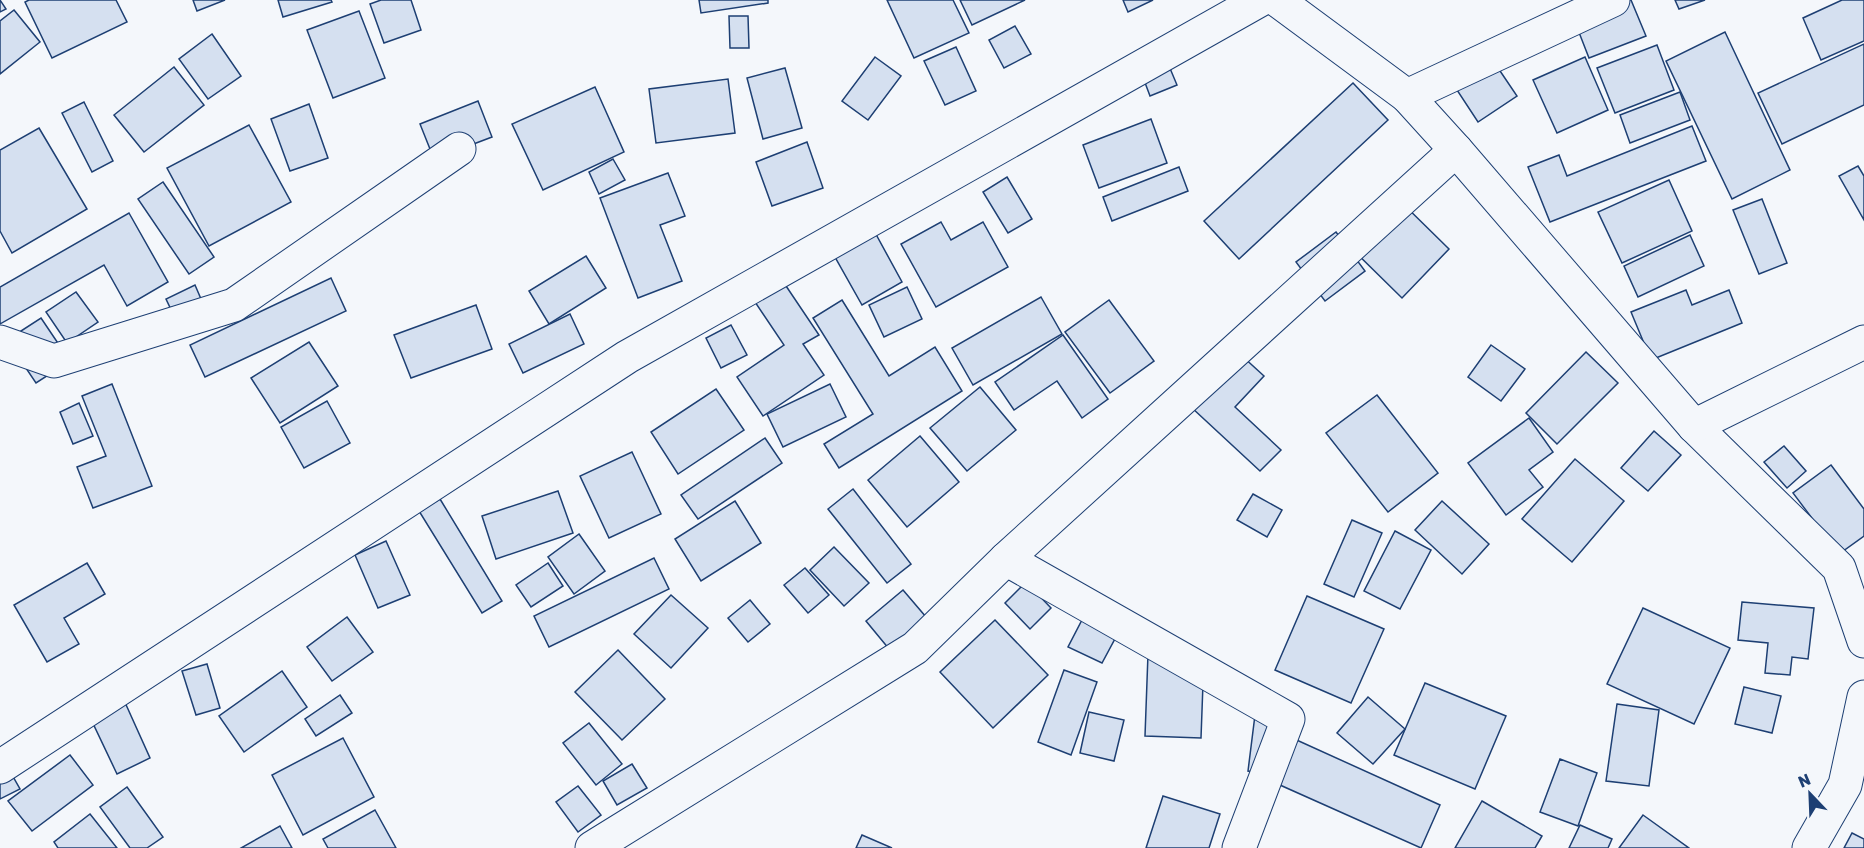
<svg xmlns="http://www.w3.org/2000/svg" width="1864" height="848" font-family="Rubik,sans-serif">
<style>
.building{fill:#d5e0f0;stroke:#1d3f73;stroke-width:1.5}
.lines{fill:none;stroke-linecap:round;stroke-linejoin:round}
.minor-casing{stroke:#1d3f73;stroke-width:35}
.minor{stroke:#f4f7fb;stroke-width:33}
</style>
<rect width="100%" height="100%" fill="#f4f7fb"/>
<g class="building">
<polygon points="0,0 6,9 0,12"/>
<polygon points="29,0 116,0 127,22 52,58 25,2"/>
<polygon points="193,0 225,0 197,11"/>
<polygon points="278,0 331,0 332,2 283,17"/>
<polygon points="381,0 411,0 421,30 384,43 370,4"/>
<polygon points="699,0 768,0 768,3 701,13"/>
<polygon points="887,0 953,0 969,33 914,58"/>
<polygon points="960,0 1025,0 972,25"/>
<polygon points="1123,0 1153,0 1128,12"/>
<polygon points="1616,0 1631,0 1646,36 1589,58 1573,17"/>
<polygon points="1675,0 1705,0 1679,9"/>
<polygon points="1842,0 1864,0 1864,41 1821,60 1803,18"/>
<polygon points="14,10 40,42 0,74 0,21"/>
<polygon points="359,11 385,78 333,98 307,30"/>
<polygon points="729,16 748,16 749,48 730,48"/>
<polygon points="1015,26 1031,54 1004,68 989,40"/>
<polygon points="1725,32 1790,170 1732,199 1666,61"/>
<polygon points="212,34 241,76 208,99 179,59"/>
<polygon points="1864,44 1864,105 1782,144 1758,93"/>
<polygon points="1657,45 1674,90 1615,113 1597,68"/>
<polygon points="956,47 976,91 945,105 924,61"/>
<polygon points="1164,54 1177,85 1150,96 1138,64"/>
<polygon points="875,57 901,76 868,120 842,101"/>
<polygon points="1585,57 1608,110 1557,133 1533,80"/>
<polygon points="1494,62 1517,96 1478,122 1455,87"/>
<polygon points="174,67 204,105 144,152 114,115"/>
<polygon points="785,68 802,128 763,139 747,78"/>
<polygon points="728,79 735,133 656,143 649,89"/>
<polygon points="1353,83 1388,120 1239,259 1204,221"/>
<polygon points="595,87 624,152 543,190 512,124"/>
<polygon points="1680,92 1690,120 1630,143 1620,115"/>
<polygon points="478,101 492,137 434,159 420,124"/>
<polygon points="84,102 113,161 92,172 62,113"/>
<polygon points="309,104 328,158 290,171 271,119"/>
<polygon points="1151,119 1167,163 1099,188 1083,145"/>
<polygon points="249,125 291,202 209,246 167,168"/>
<polygon points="1692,126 1706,161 1550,222 1528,167 1559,155 1567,176"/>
<polygon points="39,128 87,209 12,253 0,231 0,150"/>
<polygon points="807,142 823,188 772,206 756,162"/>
<polygon points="613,159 625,180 599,194 589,172"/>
<polygon points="1858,166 1864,176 1864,220 1839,176"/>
<polygon points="1179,167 1188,191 1112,221 1103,197"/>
<polygon points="668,173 685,216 660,225 682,281 638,298 600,198"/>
<polygon points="1007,177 1032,219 1008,233 983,192"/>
<polygon points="1669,180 1692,231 1622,263 1598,212"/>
<polygon points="163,182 214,257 189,274 138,199"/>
<polygon points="1392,193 1449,249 1402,298 1345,242"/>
<polygon points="1762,199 1787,263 1759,274 1733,210"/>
<polygon points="129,213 168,282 127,306 104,265 0,324 0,287"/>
<polygon points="941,222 951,240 983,222 1008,267 936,307 901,244"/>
<polygon points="872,227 902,282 862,305 831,250"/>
<polygon points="1336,232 1365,271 1325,301 1296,262"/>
<polygon points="1690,235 1704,266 1638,297 1624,266"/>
<polygon points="586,256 606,288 549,324 529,291"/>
<polygon points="780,277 819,335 803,344 824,375 763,416 737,377 784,345 751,296"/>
<polygon points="331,278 346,311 205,377 190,345"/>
<polygon points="195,285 204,306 176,320 166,299"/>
<polygon points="907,287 922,319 884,337 869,305"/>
<polygon points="1686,290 1692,305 1729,290 1742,323 1651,360 1631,312"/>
<polygon points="76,292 98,322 67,343 46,312"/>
<polygon points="1041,297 1062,334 973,385 952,348"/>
<polygon points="842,300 889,376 935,347 962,391 839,468 824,444 873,414 813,318"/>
<polygon points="1109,300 1154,361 1110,393 1065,332"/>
<polygon points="476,305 492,349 411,378 394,335"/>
<polygon points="570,314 584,344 523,373 509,344"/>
<polygon points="41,318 70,361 36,383 7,340"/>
<polygon points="731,325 747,355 721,368 706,338"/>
<polygon points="1063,335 1108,399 1082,418 1057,381 1014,410 995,382"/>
<polygon points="309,342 338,386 280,423 251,378"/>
<polygon points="1491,345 1525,369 1501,401 1468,377"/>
<polygon points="1586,352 1618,383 1557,444 1526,413"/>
<polygon points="1241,355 1264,376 1235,407 1281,450 1260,471 1191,407"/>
<polygon points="112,384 152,486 93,508 77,467 106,456 82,396"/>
<polygon points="830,384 846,417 783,447 767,414"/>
<polygon points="980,387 1016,430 967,471 930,428"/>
<polygon points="716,389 744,430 678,474 651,432"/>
<polygon points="1377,395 1438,473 1388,512 1326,433"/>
<polygon points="327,401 350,443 304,468 281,427"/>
<polygon points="79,403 93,436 73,444 60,412"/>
<polygon points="1529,418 1553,452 1529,470 1543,487 1506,515 1468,463"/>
<polygon points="1654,431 1681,455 1648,491 1621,468"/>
<polygon points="920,436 959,482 907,527 868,480"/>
<polygon points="765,438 782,463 698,519 681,495"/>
<polygon points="1784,446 1806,471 1787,488 1764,462"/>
<polygon points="632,452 661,514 609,538 580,476"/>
<polygon points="1575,459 1624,501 1572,562 1522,519"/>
<polygon points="1831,465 1864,509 1864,536 1839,554 1793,493"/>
<polygon points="853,489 911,564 887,583 828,509"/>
<polygon points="558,491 573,533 496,559 482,516"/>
<polygon points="1253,494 1282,510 1267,537 1237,520"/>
<polygon points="440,499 502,601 482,613 419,511"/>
<polygon points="735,501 761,543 701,581 675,539"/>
<polygon points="1442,501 1489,544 1462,574 1415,530"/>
<polygon points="1352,520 1382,533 1354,597 1324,584"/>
<polygon points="1395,531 1431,550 1400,609 1364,591"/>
<polygon points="579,534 605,571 574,594 548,557"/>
<polygon points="386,541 410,595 378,608 355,555"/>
<polygon points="834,547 869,583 844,606 810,570"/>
<polygon points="654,558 669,589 549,647 534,616"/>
<polygon points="87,563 105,594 64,618 79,644 47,662 14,605"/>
<polygon points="548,563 563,586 531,607 516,585"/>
<polygon points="805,568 829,595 808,613 784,585"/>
<polygon points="1026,582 1051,608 1030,629 1005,603"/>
<polygon points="903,590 932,624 894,655 866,621"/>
<polygon points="671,595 708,628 671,668 634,634"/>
<polygon points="1307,596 1384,629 1351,703 1275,670"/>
<polygon points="750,600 770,624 748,642 728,618"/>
<polygon points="1742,602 1814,608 1808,659 1792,657 1790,675 1765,673 1768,643 1738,640"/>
<polygon points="1643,608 1730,648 1694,724 1607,684"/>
<polygon points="347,617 373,652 332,681 307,647"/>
<polygon points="1083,618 1117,635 1102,663 1068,647"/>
<polygon points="995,620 1048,675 993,728 940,672"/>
<polygon points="618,650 665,699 622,740 575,692"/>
<polygon points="1148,654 1204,656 1201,738 1145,736"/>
<polygon points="207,664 220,708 196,715 182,671"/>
<polygon points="1064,670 1097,682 1071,755 1038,742"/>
<polygon points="282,671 307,707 244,752 219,716"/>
<polygon points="1425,683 1506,716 1475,789 1394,755"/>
<polygon points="1744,687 1781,696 1772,733 1735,724"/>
<polygon points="340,695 352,713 316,736 305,719"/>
<polygon points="1368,697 1405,729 1373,764 1337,733"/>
<polygon points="123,698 150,758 117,774 89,715"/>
<polygon points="1617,704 1659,710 1649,786 1606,781"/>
<polygon points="1256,707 1275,709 1267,774 1248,771"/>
<polygon points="1089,712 1124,720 1114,761 1080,753"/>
<polygon points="589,723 622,764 596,785 563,743"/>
<polygon points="1290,737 1440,805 1421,848 1271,781"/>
<polygon points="343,738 374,797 303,835 272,775"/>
<polygon points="70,755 93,785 32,831 8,801"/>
<polygon points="3,759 20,789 0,799 0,761"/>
<polygon points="1560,759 1597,773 1578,826 1540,812"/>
<polygon points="632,764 647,788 617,805 603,781"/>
<polygon points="578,786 601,815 578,832 556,802"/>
<polygon points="127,787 163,837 147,848 130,848 100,807"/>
<polygon points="1163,796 1220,814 1209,848 1146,848"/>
<polygon points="1482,801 1542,836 1535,848 1455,848"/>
<polygon points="375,810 396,848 328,848 323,839"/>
<polygon points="90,814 117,848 58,848 54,842"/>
<polygon points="1643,815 1689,848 1619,848"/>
<polygon points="1580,825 1612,839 1608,848 1569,848"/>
<polygon points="280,826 292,848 241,848"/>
<polygon points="1852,833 1864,839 1864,848 1844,848"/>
<polygon points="862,835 892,848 856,848"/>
</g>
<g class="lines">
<defs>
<g id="minor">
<polyline points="1277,0 1407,96 1456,150 1694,426 1839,568 1864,641"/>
<polyline points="1407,96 1613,0"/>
<polyline points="0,342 54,361 234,305 459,149"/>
<polyline points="1694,426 1864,342"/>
<polyline points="1006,559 1288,719 1239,848"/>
<polyline points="0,767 627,357 1260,0"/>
<polyline points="592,848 915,648 1006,559 1456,150"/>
<polyline points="1809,848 1845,785 1864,697"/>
</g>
</defs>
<use href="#minor" class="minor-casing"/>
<use href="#minor" class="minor"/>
</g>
<g transform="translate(1810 794) rotate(337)" stroke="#f4f7fb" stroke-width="4.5" paint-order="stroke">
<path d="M0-4.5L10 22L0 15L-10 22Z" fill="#1d3f73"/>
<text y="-9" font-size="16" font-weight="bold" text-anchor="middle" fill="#1d3f73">N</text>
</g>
</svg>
